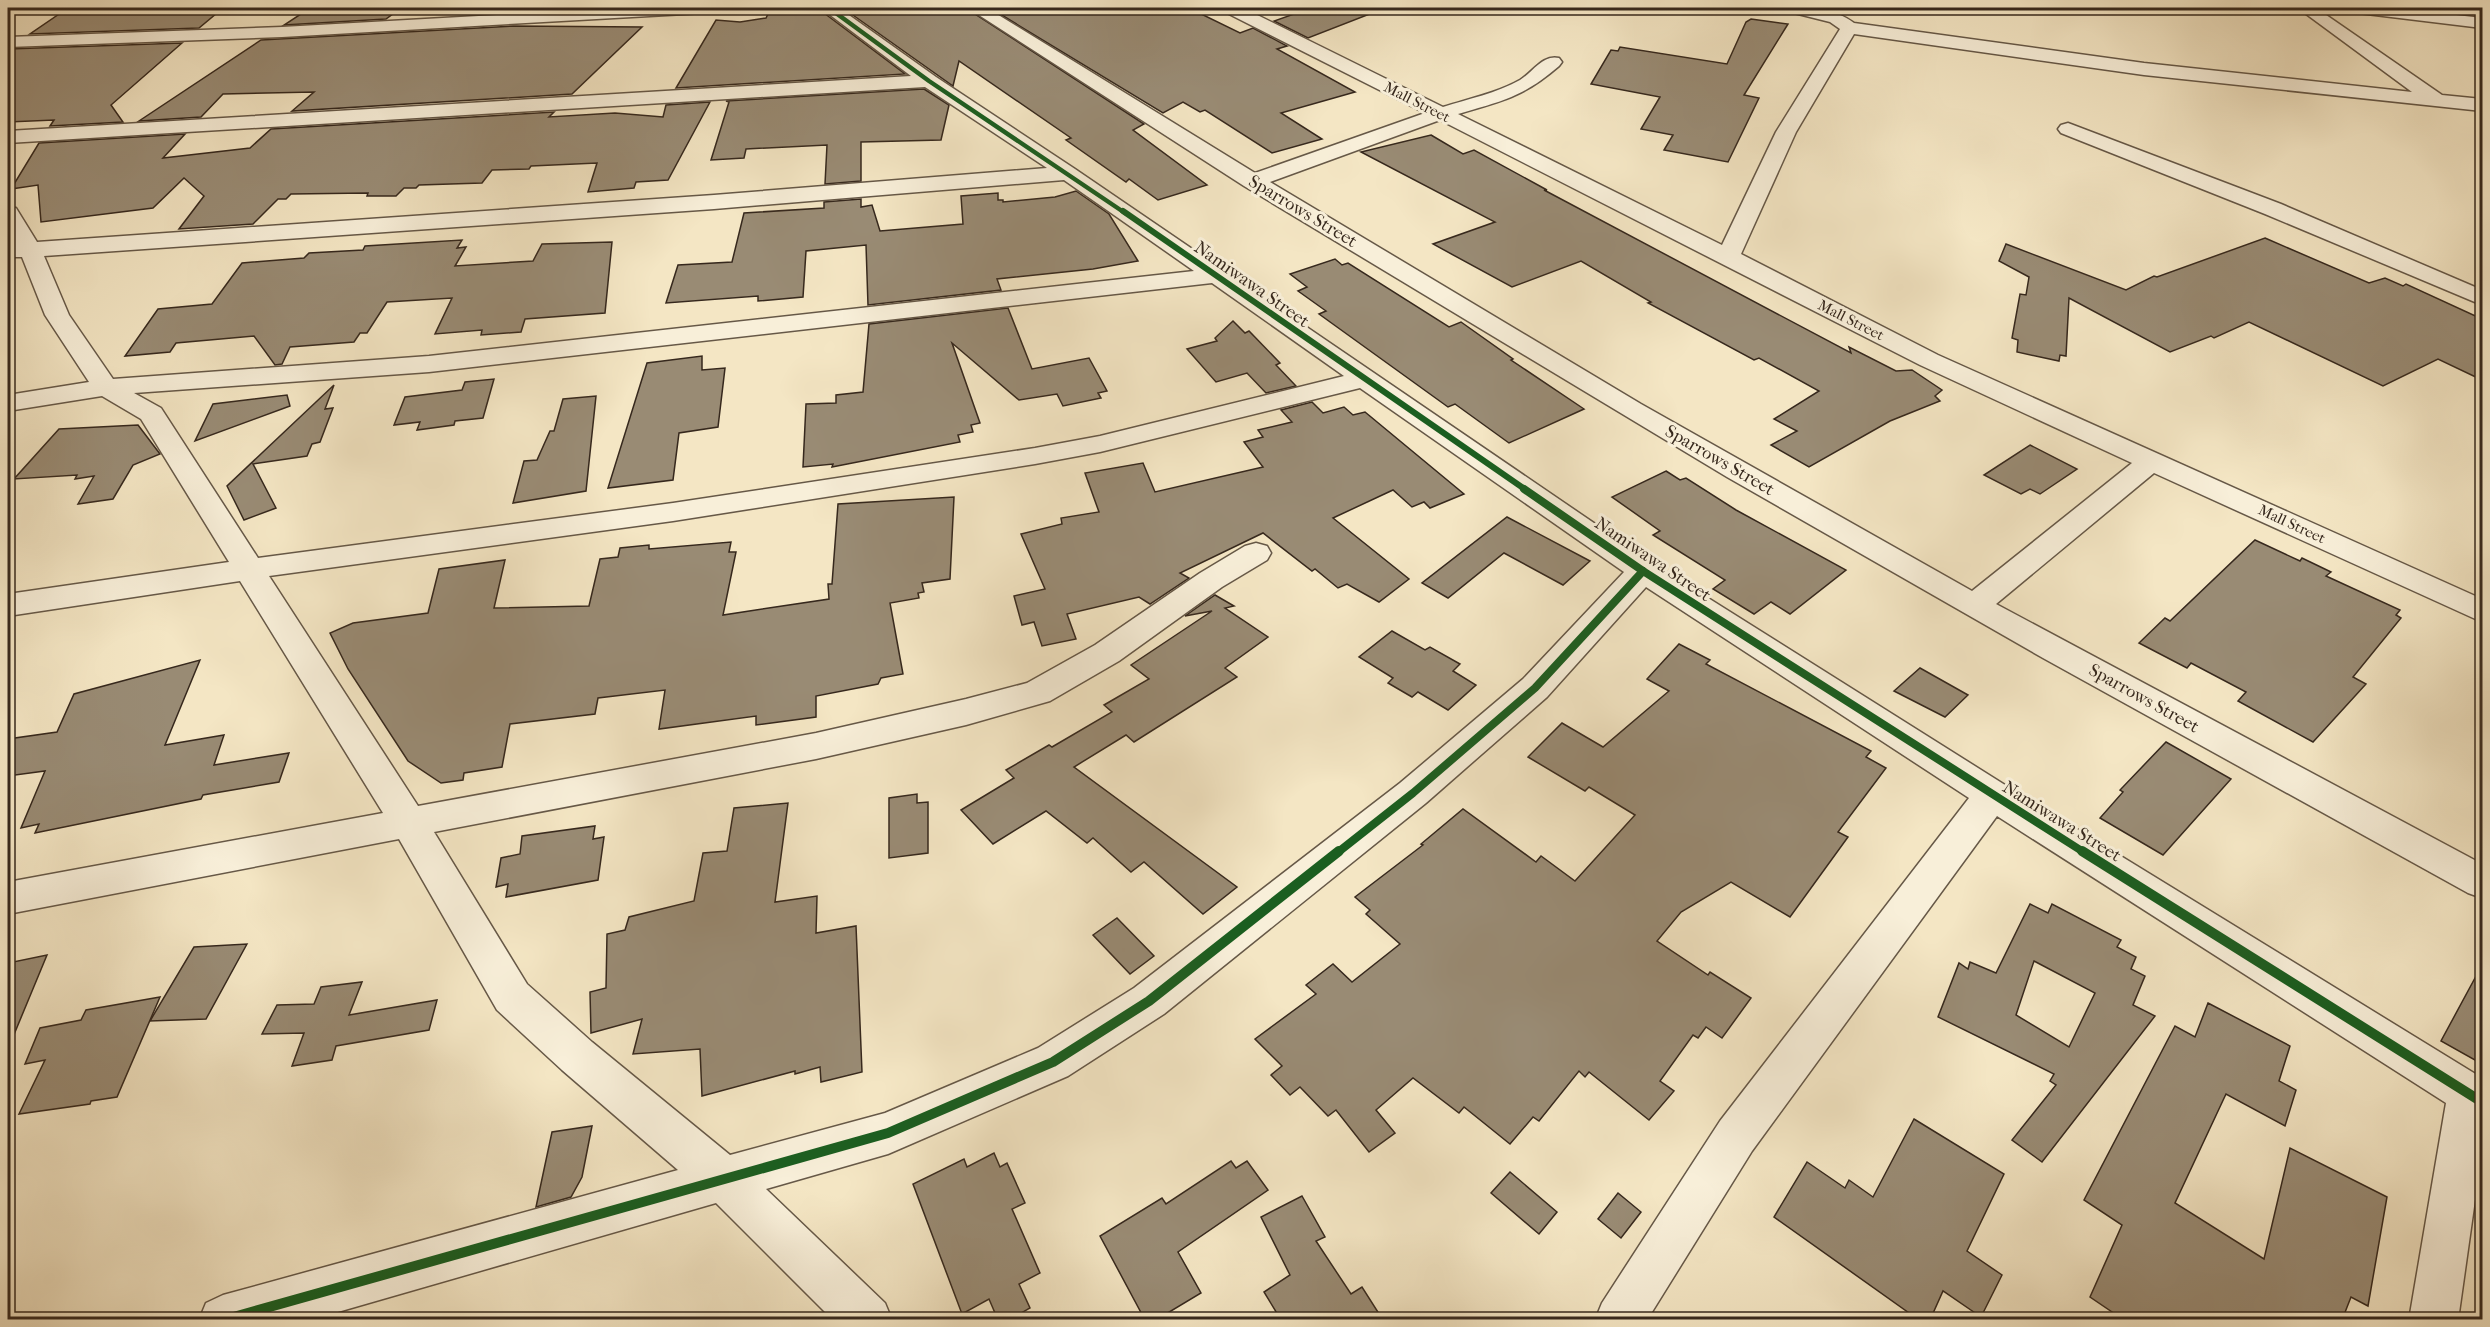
<svg xmlns="http://www.w3.org/2000/svg" width="2490" height="1327" font-family="'IM FELL French Canon',serif">
<style>
.building{fill:#998b74;stroke:#36281d;stroke-width:1.5;fill-rule:evenodd}
.lines{fill:none;stroke-linecap:round;stroke-linejoin:round}
.minor-casing{stroke:#665847;stroke-width:3}
.minor{fill:#f8efd9;fill-rule:evenodd}
.cycleway-far3-casing{stroke:#f8efd9;stroke-width:7}
.cycleway-far2-casing{stroke:#f8efd9;stroke-width:9}
.cycleway-far1-casing{stroke:#f8efd9;stroke-width:11}
.cycleway-casing{stroke:#f8efd9;stroke-width:14}
.cycleway-far3{stroke:#1b5e20;stroke-width:4.5}
.cycleway-far2{stroke:#1b5e20;stroke-width:6}
.cycleway-far1{stroke:#1b5e20;stroke-width:8}
.cycleway{stroke:#1b5e20;stroke-width:10}
.labels{text-anchor:middle;stroke-width:6;stroke-linejoin:round;paint-order:stroke}
.far-street-label{font-size:15px;fill:#36281d;stroke:#f8efd9}
.street-label{font-size:18px;fill:#36281d;stroke:#f8efd9}
</style>
<rect width="100%" height="100%" fill="#f4e6c4"/>
<filter id="stains"><feTurbulence type="fractalNoise" baseFrequency=".00333" numOctaves="4"/><feColorMatrix values="0 0 0 0 .2 0 0 0 0 .09 0 0 0 0 .02 0 0 0 .5 -.17"/></filter>
<radialGradient id="worn" r=".72"><stop offset=".6" stop-color="#630" stop-opacity="0"/><stop offset="1" stop-color="#630" stop-opacity=".3"/></radialGradient>
<g class="building">
<polygon points="68,8 223,8 199,28 30,34"/>
<polygon points="310,8 401,8 386,19 284,25"/>
<polygon points="866,8 966,8 1144,124 1133,130 1207,185 1158,200 1129,179 1126,182 1066,140 1071,138 959,61 953,86 850,13 873,12"/>
<polygon points="990,8 1189,8 1240,33 1253,28 1287,46 1277,49 1355,92 1281,113 1322,139 1272,153 1205,110 1200,112 1183,102 1163,113"/>
<polygon points="1311,8 1380,8 1380,10 1308,38 1274,21"/>
<polygon points="824,13 905,74 676,88 716,20 740,22 766,18 768,14"/>
<polygon points="1751,19 1788,24 1744,95 1759,98 1728,162 1664,150 1673,135 1641,129 1660,97 1591,84 1611,50 1618,51 1620,47 1727,64 1746,22"/>
<polygon points="513,26 642,27 572,94 292,111 314,92 223,94 201,117 139,121 261,40"/>
<polygon points="182,43 111,105 123,122 50,126 54,120 8,122 8,49"/>
<polygon points="924,89 949,105 941,140 861,142 861,181 825,184 827,145 746,149 744,158 711,160 729,102 726,101"/>
<polygon points="710,102 668,180 636,182 634,188 588,192 597,163 531,166 529,169 492,170 482,183 419,185 416,188 404,188 396,196 367,196 368,193 291,194 286,199 278,199 253,224 179,229 204,196 184,178 153,208 41,222 38,185 11,189 39,143 185,134 163,158 250,148 271,129 554,112 549,117 615,113 663,117 666,105"/>
<polygon points="1431,135 1463,154 1474,150 1547,190 1544,190 1851,353 1849,347 1896,371 1912,370 1942,390 1935,396 1940,401 1890,421 1809,467 1771,445 1797,431 1774,419 1819,391 1759,358 1754,360 1648,303 1651,302 1581,261 1512,287 1433,244 1495,222 1361,152"/>
<polygon points="1076,191 1109,214 1138,261 1093,269 997,279 1001,290 868,305 866,245 806,251 803,297 758,301 758,296 666,303 678,265 732,262 744,213 824,208 824,202 861,199 861,207 872,205 880,231 963,224 961,196 998,193 998,200 1003,200 1003,202 1055,197"/>
<polygon points="2265,238 2369,283 2385,278 2403,286 2406,284 2482,319 2482,380 2438,359 2383,386 2249,322 2214,338 2211,336 2170,352 2069,298 2066,356 2060,355 2059,361 2017,352 2018,340 2012,338 2020,294 2026,295 2029,277 1999,261 2006,244 2126,290 2154,276 2157,277"/>
<polygon points="462,240 457,248 466,247 455,266 533,261 542,244 612,242 605,313 525,319 521,332 481,335 482,330 435,334 452,298 387,302 367,333 360,333 354,342 290,347 282,364 275,365 254,336 176,343 170,352 125,356 158,309 212,304 242,263 304,258 309,253 363,250 365,246"/>
<polygon points="1335,259 1342,265 1348,263 1449,327 1461,322 1513,359 1511,360 1584,409 1509,443 1455,404 1448,407 1319,314 1326,311 1298,291 1307,287 1290,274"/>
<polygon points="1008,308 1032,369 1089,358 1107,391 1098,393 1101,398 1063,406 1057,394 1019,400 952,343 980,423 971,425 973,432 958,435 960,442 832,467 833,464 803,467 806,404 836,403 836,395 863,392 869,324"/>
<polygon points="1233,321 1245,333 1249,331 1280,363 1276,365 1296,386 1266,393 1247,373 1216,382 1187,349 1217,341 1215,338"/>
<polygon points="702,356 702,370 725,368 718,427 679,433 673,480 608,488 647,363"/>
<polygon points="494,379 483,418 455,421 454,425 417,430 420,422 394,425 405,397 462,390 465,382"/>
<polygon points="334,385 325,409 333,408 320,442 312,444 307,456 253,464 276,508 244,520 227,486"/>
<polygon points="287,395 290,406 195,441 213,404"/>
<polygon points="596,396 586,491 513,503 524,461 537,460 550,431 554,431 563,399"/>
<polygon points="1312,402 1323,413 1344,407 1353,415 1365,412 1464,494 1430,508 1424,502 1412,507 1393,490 1333,518 1409,579 1379,602 1347,584 1338,588 1315,569 1312,571 1263,533 1180,573 1189,578 1150,604 1139,597 1067,614 1076,639 1042,646 1034,622 1022,625 1014,596 1045,589 1021,534 1062,524 1061,518 1099,512 1085,473 1143,463 1155,492 1263,467 1244,442 1263,437 1258,430 1292,422 1281,410"/>
<polygon points="138,425 160,454 133,465 113,499 78,504 94,476 75,479 77,475 14,479 59,429"/>
<polygon points="2030,445 2077,469 2040,494 2030,489 2021,494 1984,475"/>
<polygon points="1666,471 1680,480 1686,478 1736,510 1846,570 1790,614 1771,602 1754,614 1713,589 1725,580 1653,535 1660,531 1612,497"/>
<polygon points="954,497 950,579 922,583 924,592 918,593 919,598 890,603 903,674 881,678 878,684 816,696 816,717 756,725 756,716 659,729 665,690 598,698 595,714 510,724 502,767 464,773 463,780 441,783 408,761 348,669 330,633 353,623 428,613 439,569 505,560 494,608 589,606 600,559 618,557 620,548 649,545 649,549 731,542 729,552 736,552 723,615 829,599 828,584 832,584 838,504"/>
<polygon points="1507,517 1590,561 1563,585 1504,553 1448,598 1422,583"/>
<polygon points="2255,540 2300,561 2302,558 2331,572 2326,576 2400,610 2396,615 2401,618 2353,677 2366,684 2313,742 2238,701 2246,692 2191,663 2187,668 2139,643 2165,618 2170,621"/>
<polygon points="1215,595 1234,606 1225,608 1268,637 1225,668 1237,677 1134,742 1126,735 1074,767 1237,887 1203,914 1144,862 1131,872 1093,838 1087,843 1046,811 993,844 961,810 1014,778 1006,770 1049,745 1052,747 1112,712 1104,705 1149,679 1131,665 1212,611 1185,616"/>
<polygon points="1392,631 1425,650 1430,647 1460,664 1453,671 1476,685 1448,710 1418,692 1412,697 1388,683 1393,678 1359,657"/>
<polygon points="1679,644 1710,660 1706,664 1871,751 1866,757 1886,768 1838,832 1848,837 1790,917 1731,882 1681,912 1657,941 1708,975 1710,972 1751,998 1722,1038 1706,1027 1698,1038 1693,1035 1660,1081 1674,1091 1649,1120 1589,1072 1585,1077 1579,1071 1539,1121 1533,1117 1510,1144 1464,1107 1459,1113 1413,1078 1376,1110 1395,1133 1369,1152 1336,1110 1328,1116 1300,1087 1290,1095 1271,1075 1282,1066 1255,1039 1316,994 1306,985 1333,964 1352,982 1400,944 1366,914 1370,910 1355,897 1423,845 1421,844 1463,809 1536,862 1541,856 1575,881 1635,815 1589,787 1585,791 1528,757 1562,723 1603,747 1669,691 1647,679"/>
<polygon points="200,660 165,745 224,735 214,765 289,753 279,782 203,795 201,799 35,833 39,824 21,828 45,771 8,776 8,739 57,732 74,694"/>
<polygon points="1920,668 1968,695 1945,717 1894,691"/>
<polygon points="2166,742 2231,779 2163,855 2100,818 2123,792 2120,790"/>
<polygon points="917,794 917,803 928,802 928,853 889,858 889,798"/>
<polygon points="788,803 775,902 817,896 816,933 856,926 862,1072 821,1082 820,1067 795,1074 795,1071 702,1096 700,1049 633,1054 642,1019 591,1033 590,992 606,988 607,934 625,930 629,917 694,901 703,853 727,851 734,808"/>
<polygon points="595,826 593,839 604,837 598,880 506,897 508,884 496,887 501,858 520,854 522,836"/>
<path d="M2030 904 2048 913 2052 904 2121 940 2117 947 2136 957 2131 969 2145 976 2133 1005 2155 1016 2042 1162 2012 1140 2056 1085 2050 1081 2054 1074 1938 1017 1959 963 1968 969 1970 962 1996 973ZM2034 961 2095 993 2069 1047 2016 1015Z"/>
<polygon points="1117,918 1154,956 1130,974 1093,935"/>
<polygon points="247,944 206,1019 150,1021 194,947"/>
<polygon points="47,955 8,1049 8,963"/>
<polygon points="2482,965 2482,1064 2441,1041"/>
<polygon points="362,982 349,1015 437,1000 429,1030 336,1046 332,1060 292,1066 304,1033 262,1034 277,1005 314,1004 321,987"/>
<polygon points="160,997 117,1097 91,1101 90,1104 19,1114 45,1060 25,1064 40,1028 81,1020 86,1010"/>
<polygon points="2208,1003 2290,1046 2279,1081 2296,1090 2285,1126 2226,1094 2175,1203 2264,1259 2290,1148 2387,1197 2368,1306 2351,1297 2342,1320 2124,1320 2090,1297 2122,1225 2084,1200 2175,1026 2195,1037"/>
<polygon points="1914,1119 2004,1174 1967,1251 2002,1275 1981,1317 1943,1291 1930,1320 1919,1320 1774,1217 1807,1162 1845,1188 1849,1180 1873,1197"/>
<polygon points="592,1126 582,1177 571,1197 536,1207 552,1132"/>
<polygon points="994,1153 1000,1167 1007,1163 1025,1203 1012,1209 1040,1273 1019,1284 1030,1308 1009,1320 998,1320 989,1299 962,1314 913,1184 964,1159 967,1167"/>
<polygon points="1231,1161 1236,1168 1247,1161 1268,1190 1178,1252 1201,1293 1156,1320 1145,1320 1100,1236 1162,1198 1166,1204"/>
<polygon points="1510,1172 1557,1212 1539,1234 1491,1193"/>
<polygon points="1618,1193 1641,1212 1621,1238 1598,1219"/>
<polygon points="1302,1196 1325,1237 1316,1241 1351,1294 1362,1287 1383,1320 1281,1320 1264,1292 1290,1275 1261,1217"/>
</g>
<g class="lines">
<defs>
<g id="minor">
<polygon points="622,8 711,8 703,13 282,37 8,47 8,37 282,27"/>
<path d="M821 8H839L936 77 1075 169 1654 564 2005 785 2482 1078V1150L2458 1320H2409L2446 1103 1997 816 1752 1151 1647 1320H1595L1602 1303 1720 1121 1969 798 1646 587 1547 697 1426 803 1164 1014 1068 1076 888 1154 766 1189 885 1303 892 1320H833L716 1203 310 1320H199L206 1303 223 1295 678 1170 562 1070 497 1010 399 839 8 914V882L383 813 240 581 8 616V594L229 562 141 419 102 396 8 411V395L89 382 45 315 22 257H8V245L15 244 8 231V207L16 208 37 242 714 195 1047 168 925 87 8 143V131L911 76ZM1064 180 1194 271 429 356 113 379 69 315 44 256 714 209ZM1212 283 1344 376 1100 436 1035 448 673 503 258 558 161 408 134 393 429 372ZM1360 388 1624 572 1523 679 1400 783 1134 988 1038 1048 885 1113 730 1155 592 1042 527 984 434 832 816 759 966 725 1050 701 1119 661 1222 587 1267 560 1271 553 1267 546 1256 543 1245 546 1200 573 1095 645 1027 683 966 699 816 733 418 806 269 576 673 521 1035 464 1100 452Z"/>
<path d="M968 8H987L1255 173 1425 113 1225 12 1223 8H1243L1443 107C1468 99 1497 93 1520 80 1533 72 1543 54 1559 58L1562 62 1559 66C1523 97 1503 101 1458 114L1722 245 1776 132 1840 29 1830 22 1790 12 1788 8C1812 8 1834 8 1854 23L2144 63 2412 92 2298 8H2316L2442 95 2482 99V111L2144 75 1854 34 1796 132 1741 254 1938 355 2482 599V622L2154 473 1996 604 2482 864V898L2468 893 2043 658 1727 477 1244 186ZM1440 120 1920 365 2132 463 1972 591 1641 404 1270 182Z"/>
<polygon points="2350,8 2396,8 2482,18 2482,28 2358,13"/>
<polygon points="2068,123 2281,204 2482,290 2482,305 2265,214 2061,133 2058,129 2061,125"/>
</g>
</defs>
<use href="#minor" class="minor-casing"/>
<use href="#minor" class="minor"/>
<defs>
<polyline id="cycleway-far3" points="829,8 929,81 1125,213"/>
<polyline id="cycleway-far2" points="1123,211 1526,490"/>
<g id="cycleway-far1">
<polyline points="1524,489 1643,571 2085,853"/>
<polyline points="1337,853 1413,793 1535,688 1643,571"/>
</g>
<g id="cycleway">
<polyline points="2082,851 2482,1102"/>
<polyline points="223,1320 888,1133 1053,1062 1149,1001 1339,851"/>
</g>
</defs>
<use href="#cycleway-far3" class="cycleway-far3-casing"/>
<use href="#cycleway-far2" class="cycleway-far2-casing"/>
<use href="#cycleway-far1" class="cycleway-far1-casing"/>
<use href="#cycleway" class="cycleway-casing"/>
<use href="#cycleway-far3" class="cycleway-far3"/>
<use href="#cycleway-far2" class="cycleway-far2"/>
<use href="#cycleway-far1" class="cycleway-far1"/>
<use href="#cycleway" class="cycleway"/>
</g>
<g class="labels">
<g class="far-street-label">
<text transform="translate(1417 102) rotate(27)" y="5">Mall Street</text>
<text transform="translate(1851 320) rotate(27)" y="5">Mall Street</text>
<text transform="translate(2292 524) rotate(25)" y="5">Mall Street</text>
</g>
<g class="street-label">
<text transform="translate(1303 211) rotate(31)" y="6">Sparrows Street</text>
<text transform="translate(1252 284) rotate(35)" y="6">Namiwawa Street</text>
<text transform="translate(1720 460) rotate(30)" y="6">Sparrows Street</text>
<text transform="translate(1653 559) rotate(34)" y="6">Namiwawa Street</text>
<text transform="translate(2144 698) rotate(29)" y="6">Sparrows Street</text>
<text transform="translate(2062 821) rotate(32)" y="6">Namiwawa Street</text>
</g>
</g>
<rect width="2490" height="1327" fill="none" stroke="#f4e6c4" stroke-width="30"/>
<rect x="9" y="9" width="2472" height="1309" fill="none" stroke="#36281d" stroke-width="3"/>
<rect x="15" y="15" width="2460" height="1297" fill="none" stroke="#36281d" stroke-width="1.5"/>
<rect width="100%" height="100%" filter="url(#stains)"/>
<rect width="100%" height="100%" fill="url(#worn)"/>
</svg>
